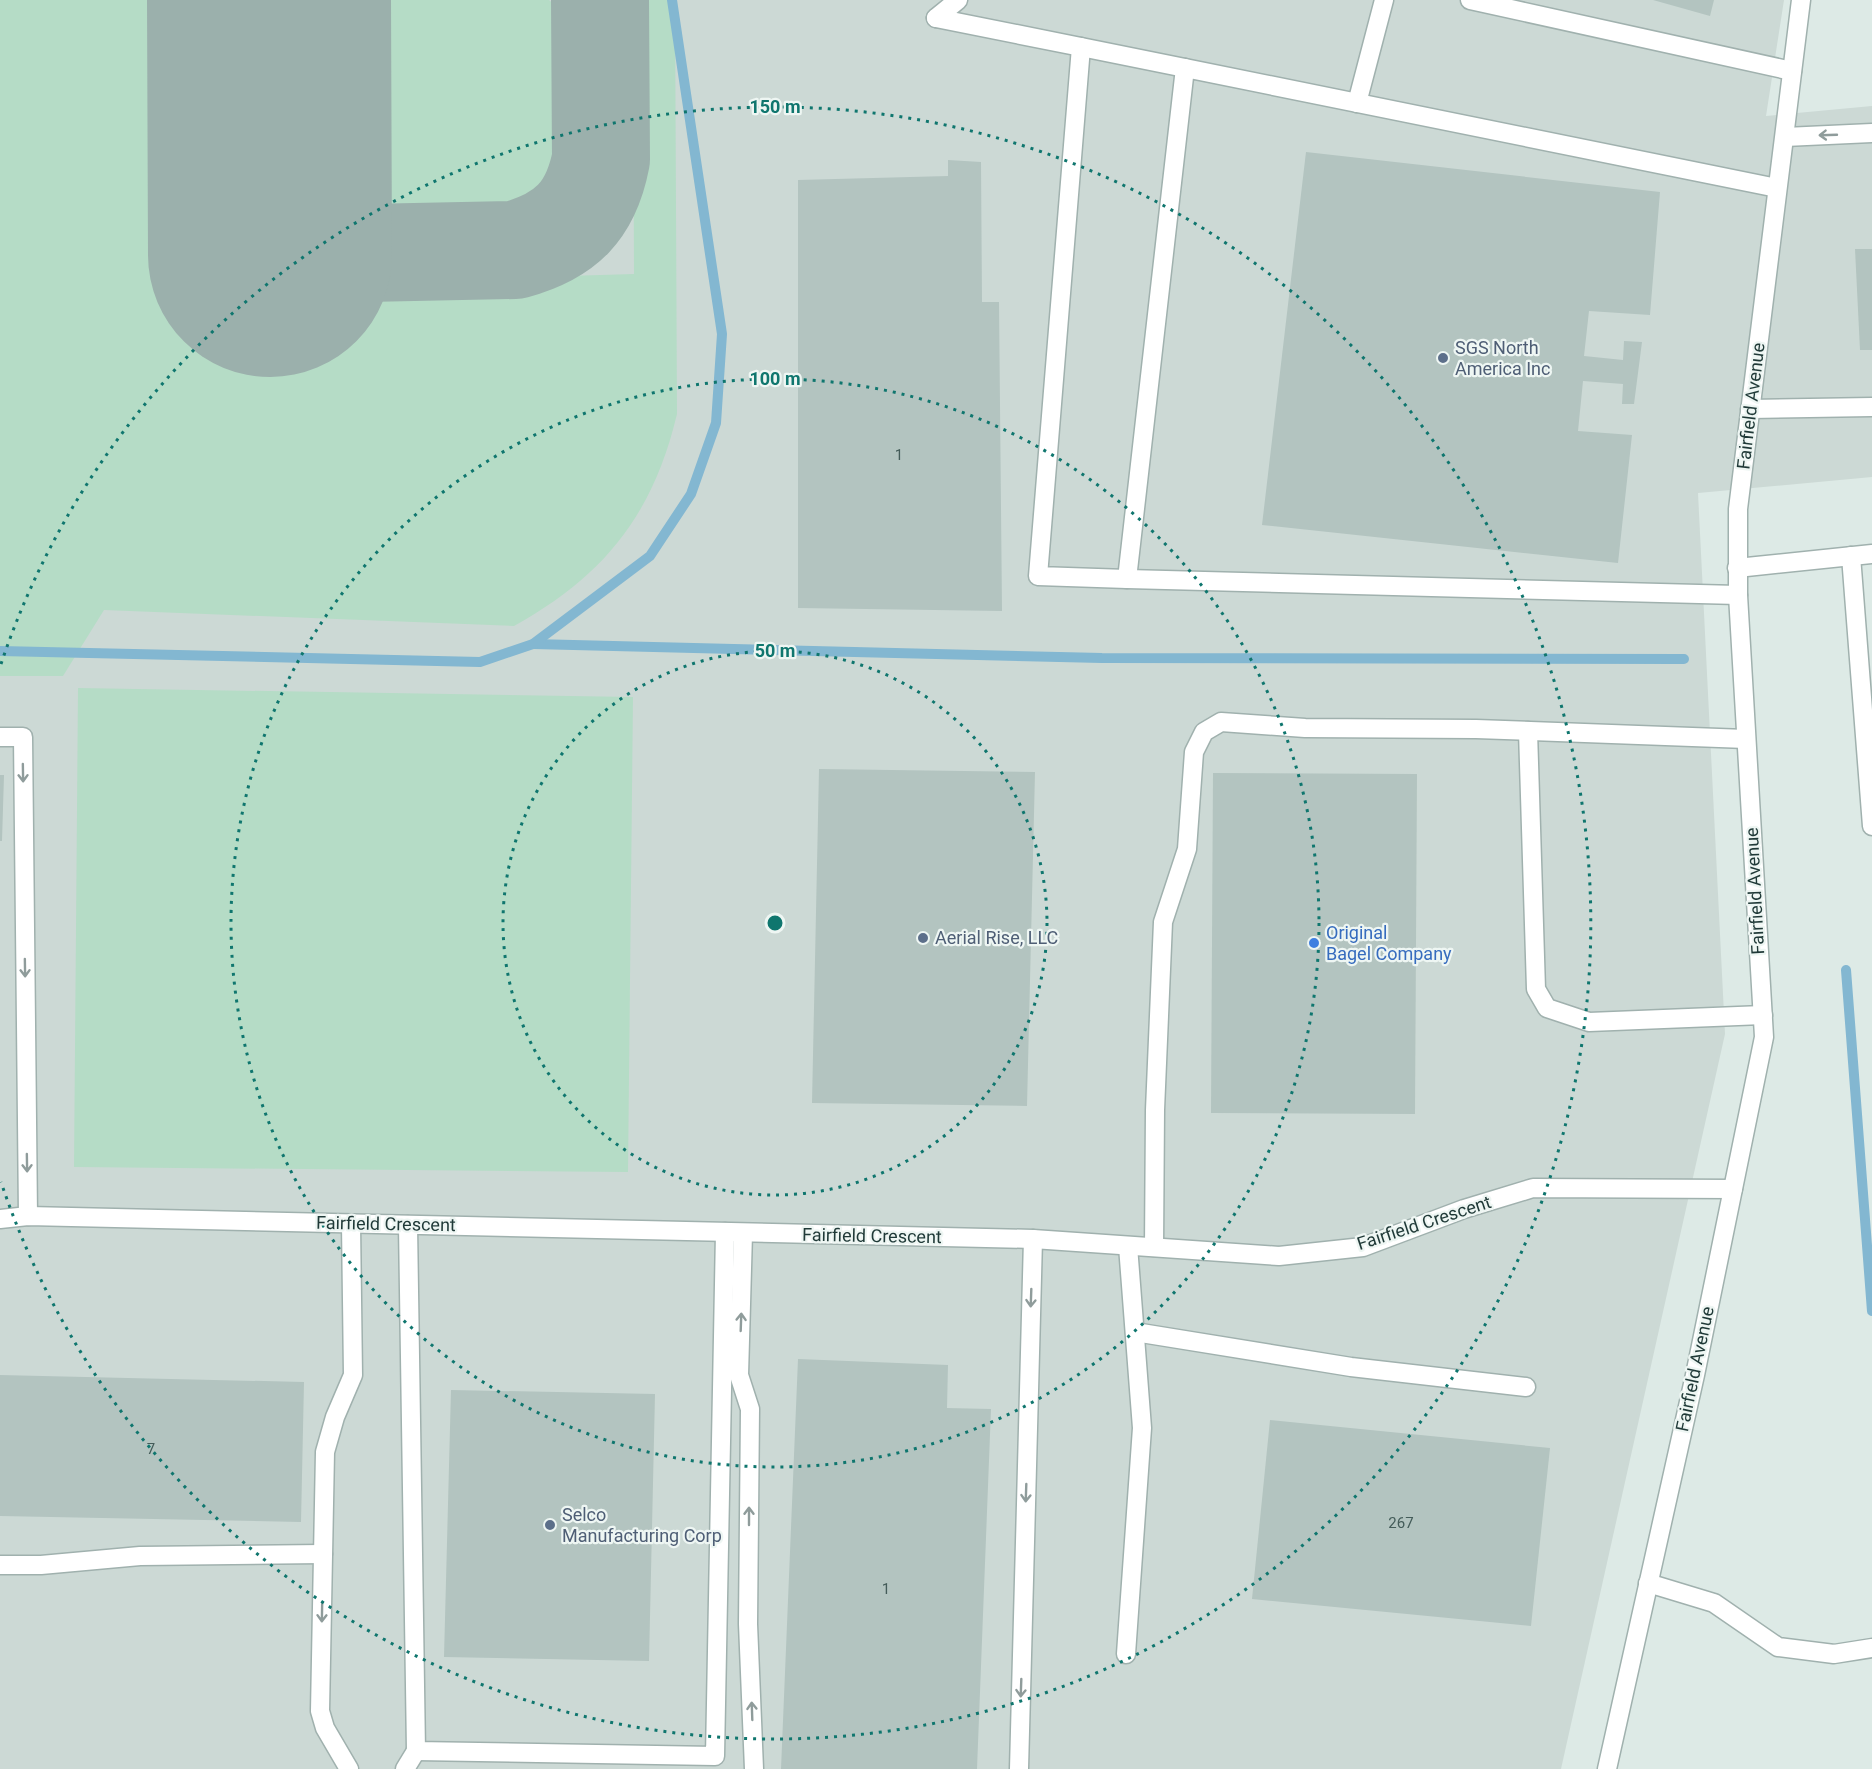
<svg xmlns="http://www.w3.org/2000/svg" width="1872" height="1769" font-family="Roboto,sans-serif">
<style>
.built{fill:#ccd9d5}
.green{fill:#b5dcc6}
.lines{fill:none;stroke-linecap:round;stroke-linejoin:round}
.stream{stroke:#83b7d1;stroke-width:10}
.taxiway{stroke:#9bb0ac;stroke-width:98}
.runway{stroke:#9bb0ac;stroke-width:244}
.building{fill:#b3c4c0}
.service-casing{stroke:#a0b1ae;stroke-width:21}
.minor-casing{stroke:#a0b1ae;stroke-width:21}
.service{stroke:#fff;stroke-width:18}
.minor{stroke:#fff;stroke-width:18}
.oneway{stroke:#8f9c9b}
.ring{fill:none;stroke:#0f766e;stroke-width:3;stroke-dasharray:3 6}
.service-dot{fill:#5c6f8a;stroke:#eef6f3;stroke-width:2}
.shop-dot{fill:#3f7fe0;stroke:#eef6f3;stroke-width:2}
.labels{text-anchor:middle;stroke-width:4.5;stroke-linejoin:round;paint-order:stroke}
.number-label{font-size:15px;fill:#445c59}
.service-label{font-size:18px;fill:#4e5e75;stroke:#eef6f3;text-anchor:start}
.street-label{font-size:18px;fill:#1f3937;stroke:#eef6f3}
.shop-label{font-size:18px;fill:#366cbe;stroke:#eef6f3;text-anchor:start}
.centre{fill:#0f766e;stroke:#eef6f3;stroke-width:3}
.ring-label{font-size:18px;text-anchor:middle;font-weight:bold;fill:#0f766e;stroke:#eef6f3;stroke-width:4.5;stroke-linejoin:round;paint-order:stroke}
</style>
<rect width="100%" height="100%" fill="#ddeae6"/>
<polygon class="built" points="0,0 1784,0 1766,116 1872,106 1872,477 1698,493 1725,1034 1561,1769 0,1769"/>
<g class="green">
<path d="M0 0H198L200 287 634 274 633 0H675L677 414C653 515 604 576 514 626L104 610 63 676H0Z"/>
<polygon points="367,0 549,0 558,8 569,42 569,150 554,181 531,202 509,214 461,222 384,215 360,194 340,159 339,48 353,14"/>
<polygon points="78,688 633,697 628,1172 74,1167"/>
</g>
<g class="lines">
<g class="stream">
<polyline points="533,644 1102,658 1684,659"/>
<polyline points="0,651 480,662 533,644 650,556 691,494 716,423 722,334 672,0"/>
<polyline points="1846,970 1872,1311"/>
</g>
<path class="taxiway" d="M270 255 515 250C566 236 591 211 601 159L600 0"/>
<polyline class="runway" points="269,0 270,255"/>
</g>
<g class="building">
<polygon points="1653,0 1714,0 1710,16"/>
<polygon points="1306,152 1660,192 1650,315 1589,311 1584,356 1623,360 1624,341 1642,342 1634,404 1622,404 1623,384 1583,381 1578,431 1632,435 1618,563 1262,525"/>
<polygon points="948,160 981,162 982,302 999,302 1002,611 798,608 798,180 948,176"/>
<polygon points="1855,249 1872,249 1872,350 1860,350"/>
<polygon points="819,769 1035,772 1027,1106 812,1103"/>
<polygon points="1213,773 1417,774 1415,1114 1211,1113"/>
<polygon points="0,775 4,775 2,841 0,841"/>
<polygon points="798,1359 948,1365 947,1408 991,1409 977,1769 781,1769"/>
<polygon points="0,1375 304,1382 301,1522 0,1516"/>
<polygon points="451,1390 655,1394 649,1661 444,1657"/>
<polygon points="1270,1420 1550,1448 1531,1626 1252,1599"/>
</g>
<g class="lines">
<defs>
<g id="service">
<polyline points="1470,0 1792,71"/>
<polyline points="936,18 1081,47 1038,576 1127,579 1185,68 1777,188"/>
<polyline points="1081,47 1185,68"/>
<polyline points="1357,103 1384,0"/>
<polyline points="1785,137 1872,133"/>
<polyline points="1750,409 1872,407"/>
<polyline points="1851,556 1872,826"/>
<polyline points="1737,568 1872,554"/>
<polyline points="1127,579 1738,595"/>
<polyline points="1528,731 1536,989 1547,1008 1589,1022 1763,1015"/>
<polyline points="0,737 23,737 28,1216"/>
<polyline points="408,1225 416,1751 715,1756 725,1232"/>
<polyline points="743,1233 739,1375 750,1409 748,1624 754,1769"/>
<polyline points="1154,1247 1155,1110 1163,922 1187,849 1194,752 1204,732 1221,722 1305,728 1476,729 1746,739"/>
<polyline points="1135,1332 1351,1367 1526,1387"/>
<polyline points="0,1565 41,1565 140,1556 323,1554"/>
<polyline points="1648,1583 1714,1603 1778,1647 1834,1654 1872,1648"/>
<polyline points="1126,1654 1142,1428 1128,1246"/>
<polyline points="349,1769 325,1728 320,1711 325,1452 335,1417 353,1375 351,1224"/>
<polyline points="405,1769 416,1751"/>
<polyline points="1019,1769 1033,1239"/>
</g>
<g id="minor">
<polyline points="936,18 958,0"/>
<polyline points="0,1219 28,1216 1033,1239 1279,1256 1363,1247 1464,1209 1533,1188 1733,1189"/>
<polyline points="1607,1769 1695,1375 1764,1037 1738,595 1738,509 1801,0"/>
</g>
</defs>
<use href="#service" class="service-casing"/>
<use href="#minor" class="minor-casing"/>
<use href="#service" class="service"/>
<use href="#minor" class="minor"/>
</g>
<defs><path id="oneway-shaft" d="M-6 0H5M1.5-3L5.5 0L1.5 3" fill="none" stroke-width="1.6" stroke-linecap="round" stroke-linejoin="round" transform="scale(1.5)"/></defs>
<g class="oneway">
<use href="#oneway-shaft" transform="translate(1828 135) rotate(178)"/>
<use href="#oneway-shaft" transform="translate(23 773) rotate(89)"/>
<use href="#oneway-shaft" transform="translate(25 968) rotate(89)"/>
<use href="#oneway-shaft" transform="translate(27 1163) rotate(89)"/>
<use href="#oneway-shaft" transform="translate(1031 1298) rotate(92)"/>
<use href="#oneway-shaft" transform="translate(741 1322) rotate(-88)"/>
<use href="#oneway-shaft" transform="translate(1026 1493) rotate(92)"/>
<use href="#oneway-shaft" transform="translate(749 1516) rotate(-90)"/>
<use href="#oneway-shaft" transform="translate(322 1613) rotate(91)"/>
<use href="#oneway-shaft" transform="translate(1021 1688) rotate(92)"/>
<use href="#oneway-shaft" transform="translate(752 1711) rotate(-92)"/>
</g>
<g class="ring">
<circle cx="775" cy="923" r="272"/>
<circle cx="775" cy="923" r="544"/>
<path d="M1 664A816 816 0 1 1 1 1182"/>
</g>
<g class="service-dot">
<circle cx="1443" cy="358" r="6"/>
<circle cx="923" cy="938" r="6"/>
<circle cx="550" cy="1525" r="6"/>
</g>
<circle class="shop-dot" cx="1314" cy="943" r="6"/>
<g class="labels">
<g class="number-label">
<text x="899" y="460">1</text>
<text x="151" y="1454">7</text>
<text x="1401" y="1528">267</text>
<text x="886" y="1594">1</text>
</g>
<g class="service-label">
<text x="1455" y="354">SGS North<tspan x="1455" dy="21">America Inc</tspan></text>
<text x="935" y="944">Aerial Rise, LLC</text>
<text x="562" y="1521">Selco<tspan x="562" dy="21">Manufacturing Corp</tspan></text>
</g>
<g class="street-label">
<text transform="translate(1751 406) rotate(-83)" y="6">Fairfield Avenue</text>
<text transform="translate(1755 891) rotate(-93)" y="6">Fairfield Avenue</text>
<text transform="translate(1424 1223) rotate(-18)" y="6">Fairfield Crescent</text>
<text transform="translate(386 1224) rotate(1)" y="6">Fairfield Crescent</text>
<text transform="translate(872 1236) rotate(1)" y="6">Fairfield Crescent</text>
<text transform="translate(1695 1369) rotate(-78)" y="6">Fairfield Avenue</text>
</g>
<g class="shop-label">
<text x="1326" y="939">Original<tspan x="1326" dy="21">Bagel Company</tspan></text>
</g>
</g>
<circle cx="775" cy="923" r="9" class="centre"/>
<g class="ring-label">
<text x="775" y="113">150 m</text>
<text x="775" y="385">100 m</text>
<text x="775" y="657">50 m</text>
</g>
</svg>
